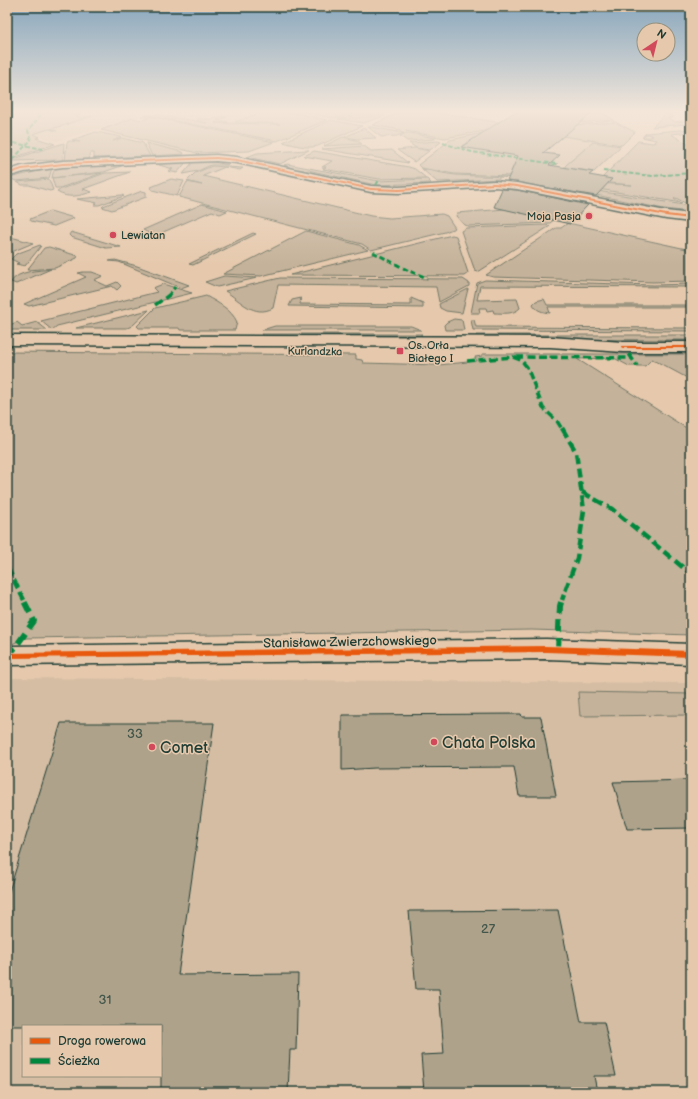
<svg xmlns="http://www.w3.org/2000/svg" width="698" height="1099" font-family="'Balsamiq Sans',sans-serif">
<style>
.built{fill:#d5bda3;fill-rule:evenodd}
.green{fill:#c5b29a;stroke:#727867}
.building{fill:#aea28b;stroke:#1f3d34}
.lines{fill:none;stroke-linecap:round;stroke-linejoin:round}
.street-casing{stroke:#1f3d34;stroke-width:3}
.street{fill:#e6c9ad;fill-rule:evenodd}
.quiet-far4{stroke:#00873e;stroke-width:2;stroke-dasharray:4.5 2;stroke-linecap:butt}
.quiet-far3{stroke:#00873e;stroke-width:3;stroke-dasharray:5.5 3;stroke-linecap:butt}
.quiet-far2{stroke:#00873e;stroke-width:3.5;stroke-dasharray:8 3.5;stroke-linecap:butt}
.quiet-far1{stroke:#00873e;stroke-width:4.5;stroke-dasharray:10 4.5;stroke-linecap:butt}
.quiet{stroke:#00873e;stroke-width:6;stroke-dasharray:12 6;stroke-linecap:butt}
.cycleway-casing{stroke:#e6c9ad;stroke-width:2}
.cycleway{fill:#e8590c;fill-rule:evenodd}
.poi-dot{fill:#d1495b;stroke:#e6c9ad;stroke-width:1.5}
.labels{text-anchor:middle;stroke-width:3;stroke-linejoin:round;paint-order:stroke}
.far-poi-label{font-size:11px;fill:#1f3d34;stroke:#e6c9ad;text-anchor:start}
.far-street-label{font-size:11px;fill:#1f3d34;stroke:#e6c9ad}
.street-label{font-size:13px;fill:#1f3d34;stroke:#e6c9ad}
.near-number-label{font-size:13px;fill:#43564a}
.near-poi-label{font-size:16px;fill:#1f3d34;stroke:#e6c9ad;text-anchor:start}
</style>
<rect width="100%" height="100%" fill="#e6c9ad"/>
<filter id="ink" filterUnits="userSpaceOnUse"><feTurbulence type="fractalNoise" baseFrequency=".025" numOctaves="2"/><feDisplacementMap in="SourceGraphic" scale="8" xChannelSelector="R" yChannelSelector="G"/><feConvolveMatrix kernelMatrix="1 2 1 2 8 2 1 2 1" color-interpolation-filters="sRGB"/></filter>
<g filter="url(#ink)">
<g class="built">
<polygon points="13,111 120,111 142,116 57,141 7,128 7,113"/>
<polygon points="159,111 284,111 277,140 148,114"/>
<polygon points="530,131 595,140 567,165 468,150 457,146 470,138"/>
<path d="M7 678 691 683V1092H7ZM23 1026H161V1076H23Z"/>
</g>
<g class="green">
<polygon points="19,111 71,111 82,113 75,115 80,118 92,116 67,124 69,124 51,129 57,131 49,129 33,134 40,137 36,138 55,144 7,160 7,114"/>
<path d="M265 111H286L327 120 277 141 146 115H157L207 123 198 121V119C204 118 207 120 213 119 218 118 221 115 227 117L217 120 228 122 215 123 280 124 235 122Z"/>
<path d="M295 111H389C374 117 358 116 342 113L354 116 332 118 317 115V114Z"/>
<polygon points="402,111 426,111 496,122 589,116 582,111 598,111 614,120 490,130 445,138 372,125"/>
<polygon points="668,111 683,111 691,113 691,116 681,112 672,113 670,115 674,117 668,118 676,122 684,121 687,123 687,124 652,127"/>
<polygon points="141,116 148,116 274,142 249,151 197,153 101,130 133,118 142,120 149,118"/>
<polygon points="381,116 385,116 363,123 338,119"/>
<path d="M331 120 362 126 318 146C306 149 295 145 283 142Z"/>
<polygon points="615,122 635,132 622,145 530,131 469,141 462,146 553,161 552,163 558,164 545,164 512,176 454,174 421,168 418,165 450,140 492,131"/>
<polygon points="368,127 371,127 404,133 397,136 381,137"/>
<polygon points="364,128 376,138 358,139 345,137"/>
<polygon points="691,129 691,132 671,134 691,146 691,194 686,194 691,195 691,203 685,203 676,198 674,199 682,203 598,189 597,183 632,185 598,182 604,178 603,177 638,141 653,143 656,140 642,137 651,137 653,136 647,134 643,136 646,133"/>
<polygon points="96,132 121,137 113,141 122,138 143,143 150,156 94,158 94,153 91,153 89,159 65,160 67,142 70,141 80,142 72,140"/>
<polygon points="406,133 410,133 435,138 435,139 407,141 400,136"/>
<polygon points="343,137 356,140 362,144 324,146"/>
<polygon points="438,141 441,142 430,150 416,148 409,143"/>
<polygon points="593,142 621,146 594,172 577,169 577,186 568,193 566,192 569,190 554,182 566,165"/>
<polygon points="64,143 63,160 12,161 14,159"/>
<polygon points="146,143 183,152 184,154 152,156"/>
<polygon points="364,146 371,151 392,150 408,163 322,149"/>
<polygon points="415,148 429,151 414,162 397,150"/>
<polygon points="308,150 309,150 280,164 247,157 257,153"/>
<polygon points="314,151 409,167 415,169 426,178 379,179 323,169 326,167 322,167 332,161 304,156"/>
<polygon points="188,160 177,173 168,171 173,169 159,165 160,163"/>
<polygon points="193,162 214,162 228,165 211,165 198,171 183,174"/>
<polygon points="127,164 104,172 52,178 53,173 56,167"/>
<path d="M287 164 379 181 427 179 431 183 376 185 308 170 302 173 299 172 304 170C297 168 292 171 285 169L290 167 284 165Z"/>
<polygon points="212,166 243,168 240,170 225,167 203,176 371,216 390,218 442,214 447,216 455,228 445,232 371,250 362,244 179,197 187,182 202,185 187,181 195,173"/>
<polygon points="52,168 49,178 16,181 9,178"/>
<path d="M422 169C433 171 445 174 456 175 485 177 514 175 542 182L538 186 528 185 525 183 526 179 499 177V179L437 182Z"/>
<path d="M130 172 83 189 92 192C79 196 68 199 57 192L61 189 105 173Z"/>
<polygon points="102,173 60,188 55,188 52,178"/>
<polygon points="49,179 53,190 50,191 29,185 22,185 17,182"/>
<polygon points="171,179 184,181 177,196 152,190 151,187"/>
<polygon points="591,190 684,205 691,209 691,212 664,209 586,193"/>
<polygon points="142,191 146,192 146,197 112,210 102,207 103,206"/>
<path d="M122 195 124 196 99 205H94L97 203C90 201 84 201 77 199Z"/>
<polygon points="202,204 227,211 220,214 212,211 154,236 143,230"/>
<polygon points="505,209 554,220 550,223 468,226 464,225 456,216 457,213"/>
<polygon points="50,211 74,218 54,226 31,221 30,219"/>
<polygon points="568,223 691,250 691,281 653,282 493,277 486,275 556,228 561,228"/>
<polygon points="546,225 550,226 478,272 475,271 461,231 466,228"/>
<polygon points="306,231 359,245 368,250 261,276 223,274"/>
<polygon points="71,232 121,247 106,248 71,237 69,235"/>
<polygon points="253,233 256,234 193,265 189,264"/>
<polygon points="452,235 456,236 468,273 464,276 290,275"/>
<polygon points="7,236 33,243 7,254"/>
<polygon points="40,245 41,246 25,266 16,264 19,263 11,259 16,254"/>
<polygon points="49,247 78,256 77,258 55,268 27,270 44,248"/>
<polygon points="115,260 137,266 189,285 181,288 119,262 109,261"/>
<path d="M51 269 16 284 11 282C18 270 39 271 51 269Z"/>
<polygon points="83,272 92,272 103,276 94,280 107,286 117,282 121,286 117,290 112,286 29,306 24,304 86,277 78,273"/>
<polygon points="224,276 257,278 217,287 205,282"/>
<path d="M280 278 463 279 469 283V286L439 302 436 287 278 285 273 308C254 318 241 301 225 291Z"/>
<path d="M485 280 654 285 691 284V287L480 286 477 300 517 299 520 308C513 315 503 313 494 313L493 310 487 311 486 308H479L480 313H471L477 283Z"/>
<polygon points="163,284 192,293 57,326 52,330 41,321 157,292 153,288"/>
<polygon points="468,289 462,313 446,311 440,308 439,304"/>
<path d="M206 296C218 303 231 309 237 322L235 330H180L179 328H139L137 326 155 308Z"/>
<polygon points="301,298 300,304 411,305 411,298 423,303 423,308 289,306 292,300"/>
<path d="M544 299 547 305H691V307H548L550 313C543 312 536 311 533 304L536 301Z"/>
<polygon points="149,310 132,326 127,328 76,328"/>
<polygon points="454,319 462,320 464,330 445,330 444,325 447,322"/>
<polygon points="471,320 474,320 476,327 691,328 691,331 473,330"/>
<polygon points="17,322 22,326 37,322 47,330 7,330 7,326"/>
<polygon points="275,326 411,326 421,330 262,330"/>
<polygon points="261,334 422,334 418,337 265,336"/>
<polygon points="476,335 691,335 691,340 477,339"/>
<polygon points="7,352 356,355 356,359 362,360 363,363 439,365 477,361 475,357 482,356 482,354 691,354 691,380 652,359 645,366 629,366 614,358 577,359 691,431 691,635 532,630 26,638 7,646"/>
<polygon points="578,692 691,694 691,715 580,716"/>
</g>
<g class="building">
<polygon points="544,111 594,111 543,153 560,155 549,165 593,172 589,175 612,179 596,196 507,181 518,156 461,147 513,113"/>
<polygon points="502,189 517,190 588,205 570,224 494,207"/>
<polygon points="521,714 522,717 541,717 556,796 519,796 514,767 375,768 342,770 342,715"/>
<polygon points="61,723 214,723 178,975 298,974 296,1050 290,1050 288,1092 161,1092 161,1026 7,1026 7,898"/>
<polygon points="691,780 691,828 627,829 613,782"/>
<polygon points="558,910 581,1022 604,1022 616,1076 594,1076 597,1092 424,1092 421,1055 444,1054 439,989 416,989 409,911"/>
</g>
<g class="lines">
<defs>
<g id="street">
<polygon points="216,155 237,157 371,186 399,187 494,181 517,183 666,211 691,214 691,222 666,219 517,189 494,187 399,193 371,192 237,163 216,161 63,167 24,172 7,177 7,171 22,166 63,161"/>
<polygon points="7,335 550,337 623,342 691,342 691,352 623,352 550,347 7,345"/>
<polygon points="546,639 691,644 691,664 546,659 7,665 7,647 9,646"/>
</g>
</defs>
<use href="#street" class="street-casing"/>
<use href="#street" class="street"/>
<g class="quiet-far4">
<polyline points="14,143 43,149"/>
<polyline points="443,143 472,152 556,164"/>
<polyline points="13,159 31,140 28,131 44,111"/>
<polyline points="603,171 653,176 691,173"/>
<polyline points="376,185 379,180"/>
</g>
<g class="quiet-far3">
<polyline points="373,252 407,270 427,278"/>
<polyline points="168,296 175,287"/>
</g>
<g class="quiet-far2">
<polyline points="155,305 169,295"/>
<polyline points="629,354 637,366"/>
<polyline points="515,357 631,358"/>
<polyline points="467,361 513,357 521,360 527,367 543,408 557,421 562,429"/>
</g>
<g class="quiet-far1">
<polyline points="562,428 576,452 584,510 577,558 562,600"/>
<polyline points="582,492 612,509 691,574"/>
<polyline points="7,567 24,600"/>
</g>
<g class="quiet">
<polyline points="558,650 560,606 562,599"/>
<polyline points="7,656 9,656 34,621 23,599"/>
</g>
<defs>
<g id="cycleway">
<polygon points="216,157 237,159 371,188 399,189 494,183 517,185 666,214 691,217 691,219 666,216 517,187 494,185 399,191 371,190 237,161 216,159 63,165 22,170 7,175 7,173 22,168 63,163"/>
<polygon points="621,346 691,346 691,348 623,348 621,347"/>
<polygon points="546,646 691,651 691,657 546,652 7,658 7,654 9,653"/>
</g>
</defs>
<use href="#cycleway" class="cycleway-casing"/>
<use href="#cycleway" class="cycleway"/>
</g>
</g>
<linearGradient id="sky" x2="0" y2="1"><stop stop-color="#87a6bd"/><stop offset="0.42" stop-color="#f4e7da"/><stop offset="1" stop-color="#f4e7da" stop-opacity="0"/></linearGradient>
<rect width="698" height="265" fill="url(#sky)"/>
<g class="poi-dot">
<circle cx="589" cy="216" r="4"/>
<circle cx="113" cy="235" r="4"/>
<rect x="396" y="347" width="8" height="8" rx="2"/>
<circle cx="434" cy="742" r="4"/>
<circle cx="152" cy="747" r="4"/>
</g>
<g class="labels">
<g class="far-poi-label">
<text x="581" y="220" text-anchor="end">Moja Pasja</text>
<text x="121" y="239">Lewiatan</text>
<text x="408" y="349">Os. Orła<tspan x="408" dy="13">Białego I</tspan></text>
</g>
<g class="far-street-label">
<text transform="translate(315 351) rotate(1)" y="4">Kurlandzka</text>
</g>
<g class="street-label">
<text transform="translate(350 641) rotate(-1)" y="5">Stanisława Zwierzchowskiego</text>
</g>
<g class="near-number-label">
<text x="135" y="738">33</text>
<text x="488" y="933">27</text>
<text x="105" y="1004">31</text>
</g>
<g class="near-poi-label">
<text x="442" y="748">Chata Polska</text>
<text x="160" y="753">Comet</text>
</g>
</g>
<rect width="698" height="1099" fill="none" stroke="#e6c9ad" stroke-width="24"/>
<rect x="12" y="12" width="674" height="1075" fill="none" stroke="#1f3d34" stroke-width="1.5" filter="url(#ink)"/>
<rect x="22" y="1025" width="140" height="52" fill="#e6c9ad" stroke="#96917d"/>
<rect x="30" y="1038" width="20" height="6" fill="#e8590c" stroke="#96917d"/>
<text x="58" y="1045" font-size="12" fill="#1f3d34">Droga rowerowa</text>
<rect x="30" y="1058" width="20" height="6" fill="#00873e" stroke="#96917d"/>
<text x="58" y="1065" font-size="12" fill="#1f3d34">Ścieżka</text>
<g transform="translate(656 42) rotate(35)"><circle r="19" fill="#e6c9ad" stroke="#96917d"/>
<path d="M0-3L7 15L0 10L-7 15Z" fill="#d1495b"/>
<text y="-6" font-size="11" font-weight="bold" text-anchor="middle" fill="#1f3d34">N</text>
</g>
</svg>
